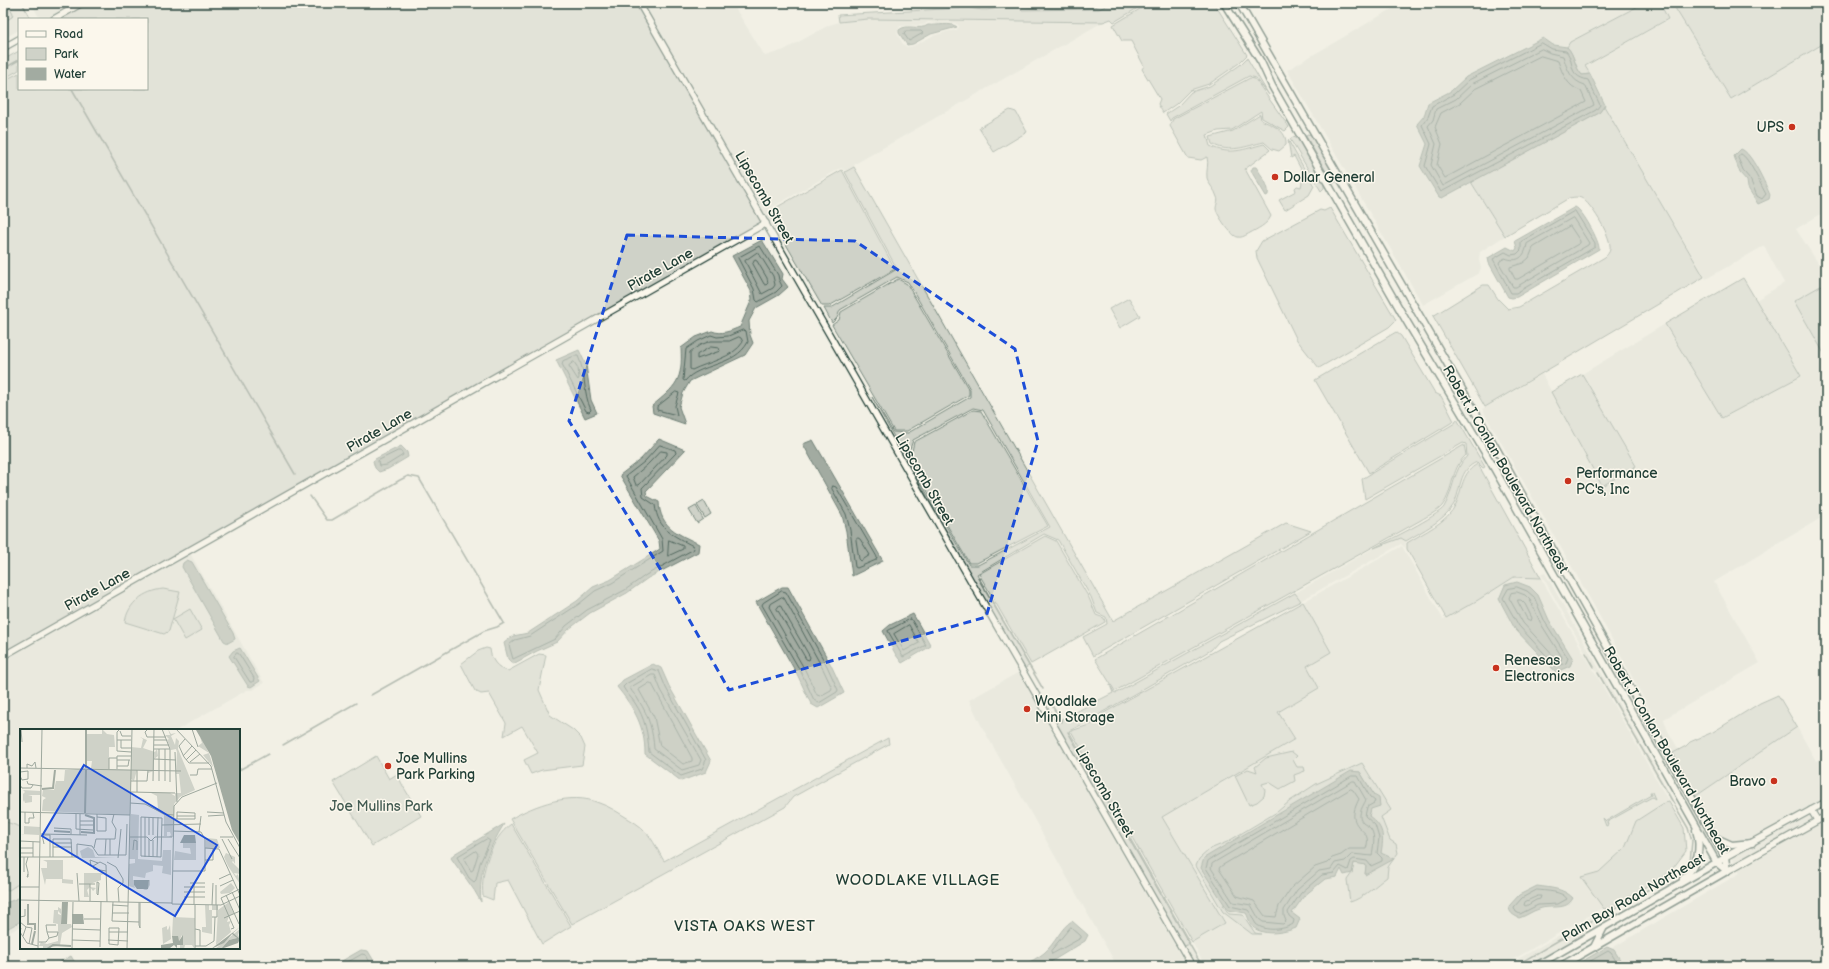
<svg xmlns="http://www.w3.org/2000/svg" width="1829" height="969" font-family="'Balsamiq Sans',sans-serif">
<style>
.built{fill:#e0e1d6;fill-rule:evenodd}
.green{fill:#cfd2c8;stroke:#77887e;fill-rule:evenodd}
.water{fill:#a2aba1;stroke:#6e7f75}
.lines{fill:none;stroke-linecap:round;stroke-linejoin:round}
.shore{stroke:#536960;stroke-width:1}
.stream{stroke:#6e7f75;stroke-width:1.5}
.tertiary-casing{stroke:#1f3d34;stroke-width:8}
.secondary-casing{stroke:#1f3d34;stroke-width:9}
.tertiary{stroke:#fbf7ec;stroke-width:5.5}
.secondary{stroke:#fbf7ec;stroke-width:6}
.marked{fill:none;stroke:#1d4ed8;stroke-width:3;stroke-dasharray:8 5;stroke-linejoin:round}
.poi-dot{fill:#c8321e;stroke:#fbf7ec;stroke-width:1.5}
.labels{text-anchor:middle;stroke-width:3;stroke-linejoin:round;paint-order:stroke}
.poi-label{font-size:14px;fill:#1f3d34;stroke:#fbf7ec;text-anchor:start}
.street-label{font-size:14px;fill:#1f3d34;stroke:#fbf7ec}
.park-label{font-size:14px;fill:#425b52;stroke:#fbf7ec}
.neighbourhood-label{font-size:15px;letter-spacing:1px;fill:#1f3d34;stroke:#fbf7ec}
.inset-river{fill:none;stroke:#a2aba1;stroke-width:2}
.inset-road{fill:none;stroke:#9ea89e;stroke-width:1}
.view{fill:#1d4ed8;fill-opacity:0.15;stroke:#1d4ed8;stroke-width:2}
.inset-edge{fill:none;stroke:#1f3d34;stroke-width:2}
</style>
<rect width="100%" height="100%" fill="#f2f0e5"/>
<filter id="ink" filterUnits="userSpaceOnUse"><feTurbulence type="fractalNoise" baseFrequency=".025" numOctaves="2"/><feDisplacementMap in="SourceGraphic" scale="8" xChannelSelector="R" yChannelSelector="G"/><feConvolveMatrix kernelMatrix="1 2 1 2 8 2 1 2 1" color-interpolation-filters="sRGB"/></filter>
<g filter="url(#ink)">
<g class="built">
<polygon points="3,3 22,3 31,19 19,19 19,30 3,39"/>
<polygon points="31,3 74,3 48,19 40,19"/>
<path d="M641 3H732L765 56 784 50 829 25 839 22 868 19 1103 22 855 164 854 167 846 171 841 168 771 208 767 214 771 222 769 223ZM928 22 937 24 954 23 958 25 959 27 956 30 949 31 932 36 913 46 907 47 903 44 897 33 900 26 924 25Z"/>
<polygon points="1402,3 1644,3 1570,42 1567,47 1553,45 1543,38 1466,77 1451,91 1428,103 1424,116 1417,124 1427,144 1420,166 1439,196 1441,198 1471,182 1505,236 1480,252 1479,260 1481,268 1479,273 1423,305 1287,70"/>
<path d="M1660 3H1672L1731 99 1826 42V211L1796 229 1826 275V283L1794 301 1826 357V515L1714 582 1760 663 1664 719 1668 731 1679 750 1673 753 1593 604 1482 409 1542 374 1602 486 1636 466 1582 374 1665 324 1722 418 1801 376 1756 300 1784 283 1764 246 1706 279 1604 106 1605 105 1585 66 1668 20ZM1753 161 1770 193 1771 196 1754 198 1748 188 1747 181 1743 177 1736 164Z"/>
<polygon points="1401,538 1406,541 1405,548 1401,544 1302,600 1301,601 1295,593 1374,548"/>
<polygon points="1402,546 1443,619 1478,600 1514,577 1541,578 1684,828 1686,851 1675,866 1502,966 1205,966 1192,942 1225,923 1162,817 1295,739 1278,712 1319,688 1306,666 1331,652 1303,602"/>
<polygon points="190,553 264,683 252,690 247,690 177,730 21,730 21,926 3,936 3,659"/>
<polygon points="1545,573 1673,799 1670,801 1541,574"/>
<polygon points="1019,672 1178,951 1187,966 1117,966 982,727 969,700"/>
<polygon points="1797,727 1816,761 1826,755 1826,799 1751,840 1732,843 1719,837 1696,796"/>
<polygon points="1810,813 1813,819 1735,864 1731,857"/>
<polygon points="1826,818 1826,966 1624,966 1612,948 1740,873 1738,868"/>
<polygon points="1601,911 1605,919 1542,958 1528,966 1506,966"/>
<polygon points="1190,943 1203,966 1194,966 1183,947"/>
</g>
<g class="green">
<polygon points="3,3 7,3 13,13 12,17 3,22"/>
<polygon points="82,3 639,3 766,223 3,656 3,81 19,73 19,89 147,89 147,19 54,19"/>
<path d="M959 3C969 9 984 12 997 8 1006 4 1003 3 1015 3L1022 10 1099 9 1112 3H1146L1114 22 1111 19 1103 22 868 19 839 22 838 15 960 8 961 6Z"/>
<path d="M1017 3H1107C1087 12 1045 8 1022 7Z"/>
<polygon points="1150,3 1214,3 1247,55 1239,63 1209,84 1190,90 1176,104 1163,113 1158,104 1160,99 1142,69 1144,66 1131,41 1122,41 1113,25"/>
<path d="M1644 3H1660L1668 19 1585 66 1590 74 1582 75C1574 66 1575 55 1567 47L1570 42Z"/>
<polygon points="1672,3 1826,3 1826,42 1731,99"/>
<polygon points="19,51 19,70 3,79 3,60"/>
<polygon points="1247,58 1269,95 1256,78 1249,76 1172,118 1170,121 1166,114 1178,106 1191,92 1210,86 1240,65"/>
<path d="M1250 78 1255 79 1289 127 1285 131 1262 118 1261 111 1232 130 1218 131 1207 135 1210 146C1230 156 1244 149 1264 144L1270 150 1245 169 1271 216C1267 225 1257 229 1250 233 1246 235 1242 238 1238 237 1232 237 1217 215 1216 209 1216 204 1219 201 1217 197 1215 189 1209 186 1207 178 1206 171 1209 164 1207 157L1201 160 1188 158 1170 126 1173 119Z"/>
<path d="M1604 106 1704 277 1485 407 1433 316 1483 285H1489L1498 299 1508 309 1519 307 1605 257C1607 255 1610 252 1610 249 1612 238 1593 207 1584 200 1580 196 1575 197 1569 198L1505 236 1471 182 1599 113Z"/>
<polygon points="1010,110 1016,112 1027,132 994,152 979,128"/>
<path d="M1260 114 1261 120C1274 126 1287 130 1286 145L1279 151 1272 149 1264 142C1246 146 1230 154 1212 144L1210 137 1233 131Z"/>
<polygon points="1307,134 1312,135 1338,179 1335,183 1332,182 1306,136"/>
<polygon points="1293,137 1299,139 1324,182 1324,188 1321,191 1290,139"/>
<polygon points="1288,140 1314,186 1309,195 1285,210 1279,200 1296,191 1295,188 1297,186 1301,187 1303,178 1300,175 1303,173 1294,156 1291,158"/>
<path d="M854 167 1113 621 1286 523 1311 531 1093 656 1083 637 1107 624 1106 617 1097 613 1091 597 1058 540 1044 534 977 574 1029 666 1023 669 872 397 893 432 908 433 970 397V389L908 282 897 277 840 310 837 318 832 323 824 308H831L897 269 845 172ZM973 408 983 410 1050 527 978 565H969L904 454 910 449 913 440Z"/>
<polygon points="842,170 895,269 829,306 822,306 769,215 772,210"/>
<polygon points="1330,208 1396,320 1389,327 1319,368 1297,340 1257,258 1256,251 1262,241 1320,210 1324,211"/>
<polygon points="1743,278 1801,376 1722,418 1665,324"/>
<polygon points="898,279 907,284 969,390 969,395 907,431 894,431 832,325 839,320 841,312"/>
<polygon points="1826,283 1826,357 1794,301"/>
<polygon points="1129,298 1140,316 1120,328 1109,309"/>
<polygon points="1396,332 1401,336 1435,393 1441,396 1454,421 1369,473 1315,380"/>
<polygon points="1582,374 1636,466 1602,486 1551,392"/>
<polygon points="973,410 981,411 1048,526 977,563 969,563 906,454 912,451 914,442"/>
<path d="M1457 419 1485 467 1483 468 1477 462C1459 469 1461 489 1454 504 1444 521 1422 531 1406 541L1401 538 1374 548C1387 541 1438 516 1444 507 1454 490 1453 470 1467 456L1466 444 1463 443 1365 499 1362 479 1455 423Z"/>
<path d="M1464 445 1466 455C1450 470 1454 490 1442 506 1437 512 1427 516 1421 520L1115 691 1095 659Z"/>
<path d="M1478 464 1541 578 1514 577 1478 600 1446 618 1407 549V543C1424 532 1447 523 1456 504 1462 490 1462 471 1478 464Z"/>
<polygon points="704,501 711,514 705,518 697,505"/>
<polygon points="696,506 703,519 697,523 689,510"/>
<polygon points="1045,536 1056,541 1089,598 1096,615 1104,618 1105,622 1031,664 979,574"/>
<path d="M163 589 180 592 169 631 164 634 125 622C128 603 144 591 163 589Z"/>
<polygon points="1295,593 1301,601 1219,641 1211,650 1101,713 1094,721 1085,723 1069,731 1190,943 1183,947 1054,723 1113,693 1110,685 1114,692 1116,693"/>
<polygon points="1303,602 1331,652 1307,666 1319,688 1278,712 1295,739 1162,817 1225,923 1192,942 1071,731 1095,723 1102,714"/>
<polygon points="190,609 202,630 185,640 173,619"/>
<path d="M486 648 490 649C491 660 497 668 508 671L539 654 546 655 539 690 550 715 573 730 581 738 585 747 582 765 542 770 531 774 524 760 538 753 522 726 504 736 506 723 489 693 481 694 475 691 461 664 478 651Z"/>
<polygon points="1778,695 1797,727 1696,796 1673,753 1686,746 1690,742 1713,732 1760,703"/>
<path d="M888 738 889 744 793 797 785 807 572 924 510 819C535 805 571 791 599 803 608 806 616 811 624 816 632 821 640 825 646 832 654 841 658 851 664 861Z"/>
<polygon points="1292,752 1297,756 1293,760 1297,767 1304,767 1305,771 1294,775 1295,781 1280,789 1269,782 1262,784 1265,790 1264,796 1257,802 1249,805 1235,776 1248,769 1257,772 1255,767 1266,758"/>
<polygon points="376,756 389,779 397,774 403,786 421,816 372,846 333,782"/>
<path d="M1362 763 1391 810 1381 817 1390 840 1396 844 1398 853 1388 867 1387 877C1376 885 1362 899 1350 902L1347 880 1352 873 1354 863 1366 865 1365 875 1381 853 1369 816 1374 795 1360 772H1351L1216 852 1234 903 1223 905 1229 914 1243 915 1255 933 1261 934H1252L1223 912 1196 866 1199 859 1210 849 1227 842 1277 812 1290 801 1316 784Z"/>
<polygon points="1650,792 1652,792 1655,799 1652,797 1607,822 1608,825 1606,826 1603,818 1606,821 1651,795"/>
<polygon points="1669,802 1684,828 1686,851 1670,872 1611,908 1604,909 1581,877 1599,872 1625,848 1636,821 1664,803"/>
<polygon points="3,821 21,827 21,882 9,890 3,889"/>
<path d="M511 824 571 926 542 944 508 880 495 883 493 900 483 896C480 872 491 839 511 824Z"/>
</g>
<g class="water">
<path d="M963 3H1000C990 10 973 8 963 3Z"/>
<path d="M928 25C936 26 952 22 957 27L931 34 913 44 907 45 899 33V30C907 23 920 31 928 25Z"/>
<path d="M1543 38 1553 45 1567 47C1575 55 1574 67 1582 75L1590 74 1605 105 1599 113 1442 198 1439 197 1420 166 1427 144 1417 124 1424 116 1428 103 1451 91 1466 77Z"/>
<path d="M1741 149C1751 152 1766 185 1770 195L1769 199 1758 204 1748 188 1747 181 1740 173 1734 156Z"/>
<path d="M1253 167H1256C1261 175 1270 186 1268 195L1266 196 1251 171Z"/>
<path d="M1575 207C1582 209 1600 242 1599 249L1517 297 1512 298 1508 297 1489 263 1488 258 1507 247 1515 251 1517 248 1515 241Z"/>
<path d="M762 240 783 274 782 279 788 287 779 295 756 308 749 321 750 335 753 343 745 355 690 381 683 393 679 407 685 424 653 413 652 406C676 386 683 381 681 348L696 337 712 331C722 335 730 331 740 327L752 299 751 291 732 256Z"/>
<polygon points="579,350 586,365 591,400 597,413 585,418 556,360"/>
<path d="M659 439 685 450 646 491 647 496 659 502C660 528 679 534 699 544L698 552 648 578 627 593 590 613 569 629 557 642 537 651 513 664 508 659 504 643 513 636 528 633 577 601 593 587 610 580 660 549 659 541 620 475 641 459Z"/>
<polygon points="813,440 883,561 852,576 846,531 842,515 803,444"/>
<polygon points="401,446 407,452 408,457 388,469 379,472 375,468 373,461 375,459"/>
<polygon points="187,560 192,562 233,633 235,639 228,643 224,641 182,567 183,563"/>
<polygon points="1517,582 1530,587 1538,595 1549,620 1573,659 1570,666 1556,672 1515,629 1499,599 1505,585"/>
<polygon points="782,587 788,587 831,665 844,693 818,708 811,704 797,674 756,602"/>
<polygon points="913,614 931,646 902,663 896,655 883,631 890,625"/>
<polygon points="240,648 260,681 251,687 248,686 229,656 233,651"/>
<path d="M653 664 661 668 669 686 711 761 706 772 681 781 645 754C645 726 634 708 617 687L623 680Z"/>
<path d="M1351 771 1360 772 1374 795 1379 798 1380 806 1371 809 1369 816C1384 827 1384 836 1381 853L1394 859 1365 875 1366 865 1354 863 1352 873 1344 875 1341 869 1337 877 1325 879 1304 896 1292 913 1300 919 1296 928C1284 933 1261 937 1251 925 1249 921 1248 916 1246 913L1228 910 1201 868 1204 858Z"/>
<path d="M504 824C488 851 478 870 481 902 473 886 461 873 451 858L454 854Z"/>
<path d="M1537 886C1551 888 1563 888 1573 898 1566 912 1551 904 1539 909 1532 911 1526 916 1519 918 1513 915 1509 913 1509 906L1519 895Z"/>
<polygon points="21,897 21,921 3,931 3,904"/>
<path d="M1072 921 1088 935 1085 941 1044 966H1022C1029 962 1038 958 1044 953 1055 944 1061 927 1072 921Z"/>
<polygon points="1607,947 1614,950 1624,966 1574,966"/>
<polygon points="361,950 368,951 377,966 333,966"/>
<polygon points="71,956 77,966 53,966"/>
</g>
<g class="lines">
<g class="shore">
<polygon points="906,31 921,31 923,33 909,41 904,34"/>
<path d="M1542 43 1552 49 1566 51C1576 63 1566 75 1588 80L1600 105 1596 110 1441 192 1425 166 1431 144 1422 125 1428 117 1432 106 1454 94 1469 80Z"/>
<path d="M1542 49 1550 53 1563 56C1567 69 1571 81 1585 85L1594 105 1443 186 1431 165 1436 144 1428 126 1433 120 1436 109 1456 99 1472 84Z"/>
<path d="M1541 56 1558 61C1563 75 1567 86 1581 91L1586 102 1445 178 1437 165 1442 144 1435 127 1441 113 1460 103 1475 89Z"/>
<path d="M1741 154C1749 157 1761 186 1766 194L1762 199 1757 196 1750 179 1744 172 1738 158Z"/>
<polygon points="1575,211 1595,243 1595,247 1516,293 1511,293 1493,259 1505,252 1511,255 1517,254 1521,250 1521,242"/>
<path d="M1573 218 1589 243 1588 245 1516 287H1513L1499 263 1500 261 1505 258C1518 263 1525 257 1527 244Z"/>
<polygon points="1570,226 1580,241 1580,243 1518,279 1515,279 1510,269 1510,267 1523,263 1529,258 1533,248"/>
<polygon points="760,246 778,275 779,280 782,286 776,292 758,302 756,300 754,289 738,258"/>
<polygon points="758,252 773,276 775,285 773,288 762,294 745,261"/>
<polygon points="755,260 757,261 767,278 768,283 766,285 764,284 753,264"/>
<path d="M743 330 746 331 748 342C735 367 699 363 685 381L683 380 686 349 698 341 711 335 717 337 728 336Z"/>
<path d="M739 337 741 338 743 342C733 358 708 362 692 370L690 369V352L700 345 711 341H729Z"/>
<polygon points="711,347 719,348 720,351 697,359 697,355"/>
<path d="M575 356H578C586 373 583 393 591 410L589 412 586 411 562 364 563 361Z"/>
<polygon points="574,362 578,368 579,378 578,380 569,366"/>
<polygon points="676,392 679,393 675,406 677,415 657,410 657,407"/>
<path d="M660 445 675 450 676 453 642 488 643 497 655 505C658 530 673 535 693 546L694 549 646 575 625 590 587 610 566 626 555 639 513 659 509 645 515 640 530 636 579 604 595 591 612 583 663 551 662 539 626 476 644 462Z"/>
<polygon points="398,451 401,451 403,455 387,465 379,466 378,461"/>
<polygon points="661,451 667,452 667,455 639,485 636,485 633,477 647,465"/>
<polygon points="833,486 836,487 877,557 876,560 857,568 855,567 850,530 846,514 832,489"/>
<polygon points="858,538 860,539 870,555 861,561 859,559 856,540"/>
<polygon points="669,540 683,546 683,549 668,556"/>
<polygon points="1517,587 1527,591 1534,597 1545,622 1568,658 1566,663 1556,666 1519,626 1503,598 1508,589"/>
<polygon points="782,591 786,592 827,666 838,690 837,692 819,703 814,700 801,672 762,605 763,603"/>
<polygon points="1517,592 1525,595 1530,600 1541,624 1562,657 1561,660 1557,660 1523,623 1509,598 1511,593"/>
<polygon points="782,597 784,598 823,669 832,688 831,690 820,696 817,695 805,670 769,607 770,604"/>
<polygon points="1518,600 1521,600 1525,604 1532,618 1531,621 1527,619 1518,602"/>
<polygon points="780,605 810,657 809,660 806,659 777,609"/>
<polygon points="911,619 926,645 903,657 888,631"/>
<polygon points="909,625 919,643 904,651 894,634"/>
<polygon points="237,653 239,654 254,678 253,682 250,682 234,657"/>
<path d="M652 669 659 671 666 688 706 760 702 769 681 776 649 752C648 734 645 718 635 703 631 697 626 693 623 687L626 684Z"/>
<path d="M652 675H655L661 690 701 760 699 765 682 770 654 749C653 732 649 716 639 701 637 696 632 693 630 688Z"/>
<polygon points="650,683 652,684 692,758 692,761 683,764 660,746 654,717 639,690"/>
<path d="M1352 776H1358L1370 797 1375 801 1374 803 1367 807 1365 816 1375 825 1379 838 1377 853 1382 858V861L1371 866 1367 861 1354 859 1351 861 1348 870 1340 866 1334 873 1322 875 1301 893 1288 912 1289 916 1294 920 1293 924C1284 930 1265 932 1256 924 1253 920 1252 914 1248 910L1230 906 1206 868 1208 861Z"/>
<path d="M1353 781H1355L1366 800C1363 806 1356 816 1363 823 1365 825 1369 826 1371 829 1376 837 1373 847 1372 856L1352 854 1345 861 1335 863 1331 869 1319 871 1297 890 1284 910V916L1286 921 1283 924 1263 922 1259 919 1251 905 1233 902 1211 868 1212 864Z"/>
<path d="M1351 789 1353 790 1359 799C1356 805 1353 812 1354 818 1357 832 1372 830 1366 849H1349L1341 855 1332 858 1327 863 1315 867 1292 887 1279 906 1276 917 1265 916 1254 901 1237 896 1219 869 1220 867Z"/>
<polygon points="487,839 490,841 480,863 476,880 474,882 469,878 457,857"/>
<polygon points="476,851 478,854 473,870 471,871 464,859"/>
<path d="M1537 890C1546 891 1563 891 1567 899L1558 904 1538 905 1520 914 1516 912 1514 907 1522 898Z"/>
<polygon points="1538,896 1541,896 1540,899 1536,900 1526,906 1524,905 1525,902"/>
<polygon points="1071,927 1081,936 1081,938 1052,954 1051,951"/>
<polyline points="341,966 362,954 366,955 372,966"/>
<polyline points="1582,966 1608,951 1611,953 1619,966"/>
</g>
<g class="stream">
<polyline points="22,3 31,19"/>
<polyline points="3,69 19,60"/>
<polyline points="72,89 295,474"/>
<polyline points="310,496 327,520 332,520 400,480 408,476 419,478 504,623 497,627 484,631 371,695"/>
<polyline points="978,578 1043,689"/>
<polyline points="1586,653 1594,667"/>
<polyline points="1598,673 1688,828 1692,841 1690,862 1676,874 1601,916"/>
<polyline points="1048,699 1062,722"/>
<polyline points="1068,732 1202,966"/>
<polyline points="283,745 356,703"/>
<polyline points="239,770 268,754"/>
<polyline points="1515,966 1595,919"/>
</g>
<defs>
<g id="tertiary">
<polyline points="639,3 1192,966"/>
<polyline points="54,19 82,3"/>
<polyline points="3,48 19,39"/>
<polyline points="3,656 766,223"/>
<polyline points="1811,810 1817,820"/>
<polyline points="1725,857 1826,802"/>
<polyline points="1727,871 1826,816"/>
</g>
<g id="secondary">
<polyline points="1224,3 1261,62 1272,86 1407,322 1490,461 1717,863 1727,871"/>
<polyline points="1239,3 1496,448 1725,857 1727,871"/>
<polyline points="1714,837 1732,845 1752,843"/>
<path d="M1683 879C1697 866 1702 849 1696 830"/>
<polyline points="1594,947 1604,927"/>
<polyline points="1536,966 1721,860"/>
<polyline points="1561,966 1727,871"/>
</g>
</defs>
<use href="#tertiary" class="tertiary-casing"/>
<use href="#secondary" class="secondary-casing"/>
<use href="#tertiary" class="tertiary"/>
<use href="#secondary" class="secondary"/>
</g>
</g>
<path d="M0 0H1829V969H0ZM627 235 855 241 1015 349 1038 441 986 617 729 690 664 575 569 421Z" fill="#f2f0e5" fill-opacity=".55" fill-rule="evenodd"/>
<path class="marked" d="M627 235 855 241 1015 349 1038 441 986 617 729 690 664 575 569 421Z"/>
<g class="poi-dot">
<circle cx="1792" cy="127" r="4"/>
<circle cx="1275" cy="177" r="4"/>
<circle cx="1568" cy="481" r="4"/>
<circle cx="1496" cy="668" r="4"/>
<circle cx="1027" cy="709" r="4"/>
<circle cx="388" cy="766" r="4"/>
<circle cx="1774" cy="781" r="4"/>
</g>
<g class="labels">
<g class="poi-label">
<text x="1784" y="132" text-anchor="end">UPS</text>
<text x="1283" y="182">Dollar General</text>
<text x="1576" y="478">Performance<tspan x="1576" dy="16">PC's, Inc</tspan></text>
<text x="1504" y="665">Renesas<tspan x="1504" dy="16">Electronics</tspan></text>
<text x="1035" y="706">Woodlake<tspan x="1035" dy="16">Mini Storage</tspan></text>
<text x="396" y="763">Joe Mullins<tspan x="396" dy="16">Park Parking</tspan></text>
<text x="1766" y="786" text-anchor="end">Bravo</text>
</g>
<g class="street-label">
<text transform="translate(765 197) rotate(60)" y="5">Lipscomb Street</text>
<text transform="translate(660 269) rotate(-29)" y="5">Pirate Lane</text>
<text transform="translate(379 430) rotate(-30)" y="5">Pirate Lane</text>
<text transform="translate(1506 469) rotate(60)" y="5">Robert J Conlan Boulevard Northeast</text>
<text transform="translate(925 479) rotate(60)" y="5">Lipscomb Street</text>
<text transform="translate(97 589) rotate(-29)" y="5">Pirate Lane</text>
<text transform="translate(1667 750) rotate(60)" y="5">Robert J Conlan Boulevard Northeast</text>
<text transform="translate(1105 791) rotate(60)" y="5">Lipscomb Street</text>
<text transform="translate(1633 897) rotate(-30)" y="5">Palm Bay Road Northeast</text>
</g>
<g class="park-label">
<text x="381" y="811">Joe Mullins Park</text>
</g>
<g class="neighbourhood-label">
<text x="918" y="885">WOODLAKE VILLAGE</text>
<text x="745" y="931">VISTA OAKS WEST</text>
</g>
</g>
<g transform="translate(20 729)">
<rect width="220" height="220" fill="#f2f0e5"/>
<path d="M82 0 87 5 94 6 95 18H89V40L111 41V18L121 19 123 10 120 8 127 11 123 19 135 23 137 20 138 27 134 30V42L128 44V42L117 41 114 52 111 50 110 86 22 82 23 71 26 69 22 67 23 61H34L36 52H44L45 41 71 39 72 32H67L66 5H82ZM148 0 151 5 156 4 151 7 155 16 156 9 159 12 158 20 175 61 160 68 154 75V108H149L151 106 150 103H147V107H144V86L124 74 138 80 137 67 131 64H150L155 67V64H161L159 45H156L157 23 156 20 151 21 147 11 149 10 145 6H150ZM180 8 184 13 190 27 211 100 193 38 183 26 189 24 178 17 182 14ZM3 61 20 62V66H8L12 67V73L5 74 4 71 3 73V65L5 63ZM111 85 119 86 118 130 142 132 143 121H151V146L142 144 143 137 133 136V142L126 144 125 149 113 147V151H130V156L127 161H123L127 159 129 152 114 156 115 159 109 157V135L115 134V130H109ZM4 97 20 98 19 106 0 105H4ZM186 109 197 110 200 119H186ZM163 114H176V131H154L155 122 171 125 170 119H163ZM68 118 73 121 75 128 96 129H62L60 122ZM206 124 215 128V135L213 132 212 133 220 141V145L214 144 216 147 218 145 220 155 208 137 204 128ZM23 131H43V150L53 151V155L42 154V150H26L25 156 21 139H27V133ZM64 144H86L81 146V151L70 155V158L76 159 73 162 70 158 67 161 69 168H64ZM211 154 215 159 210 164 201 165 200 163ZM209 173 214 185 209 187 207 193 211 192 209 196 211 203 196 216 198 181H192V176H198V181ZM185 176H189V181H192V205L182 203V198H186ZM38 178 41 180V185L38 182V185L41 186V195H51L52 198 42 204 40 216 23 220V217H19L21 213 27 215 38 212V195L33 194 34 181H38ZM153 188 175 189 174 219 172 216H165L164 220H160V216L163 215 162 206 159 212 152 207ZM150 196 151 210 143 215 142 199 147 197V200L148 201ZM220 200 218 206 220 210 215 206 217 209 209 211 202 219 195 220Z" fill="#cfd2c8"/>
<path d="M220 0V115L212 101 191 27 176 1ZM164 106H175L176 114H160ZM129 151 128 160H117L114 156V151ZM42 173H48L47 195H41ZM52 185H63L64 195H53ZM220 198 213 204 220 210 218 214 201 220 209 211 217 209 212 205 204 214 191 220ZM163 206V216H157V219L154 216 150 219H141V216L153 214 152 207H158L159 212Z" fill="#a2aba1"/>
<path class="inset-river" d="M66 39V0M22 60 33 59 35 41M65 84 66 41M34 102 50 103M61 103 74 104V89L65 86M8 175V195H15V201M12 215 15 202M27 220 33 216 51 217"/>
<path class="inset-road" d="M1 0 2 13M100 0 97 3V22L111 23M128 0 125 3 127 8H146M142 0 150 20V53M156 0 191 37 206 93 220 119M172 0 178 18M100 2 102 7H111M165 10 159 17 164 28 169 34H189M97 11H111M101 11V19H111M134 11H147M134 16H149M134 20H150M155 23 157 73M163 27 172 17M134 30 156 31M97 31H110M166 31 176 21M170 33 180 25M97 37H108L109 31M0 39 161 42M7 39V35L12 37 15 33 16 39M89 40V29H97M97 40V27H111M0 43 8 42V50L2 51 0 47M170 46H177L178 40H192M7 52 8 55 22 57M111 52H127L128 41M133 52 134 0M139 52V20M145 52V20M0 56 2 59H11L13 56M111 63 155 64M117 63V41M110 74 125 75 144 85 154 86M0 83 110 86M5 83V94H9V89H14L13 84M187 83 204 84M56 85V100L73 101M94 85 92 93 96 100M0 86V103M157 87H175M188 87 204 86M77 88 86 89V102H77V85M121 88 142 89 141 128 121 127ZM153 90H175V84L157 83V90M60 92H73M60 96H73M142 96 181 95M34 99 51 100V105M179 103 181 87M21 105 67 106M60 106V85M129 106V88M133 106V88M110 108H127L131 112 135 108H152M200 108H213M202 110 212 130M208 110 220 129M0 112 20 113M33 114H52M24 115 22 106H30V128M33 118H52M0 119H13M74 119 76 110H95L96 100M185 119 199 120 220 166M113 121 114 111 117 112V121M0 124H13M85 126 86 110M90 126V110M0 128H59M8 128 6 135 8 143V148H7L8 145M13 128V113M33 128V110H51L52 128M57 128V115L72 117 78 126H106L107 95M125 128V88M129 128V110M133 128V111M137 128 138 88M98 129 101 100M185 131H193V119M87 133 96 138 103 150V154L98 159 99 173M71 137 70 131 78 134M86 142 74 140 73 137 80 133 86 136 87 173M153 142H185V110L181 103 153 102M4 143V128M57 144 59 172M199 150 210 145M77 153 79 154 78 166 77 165ZM170 154H185M59 155H75M200 157 213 151M0 158H19M164 158H185M164 163H185M212 163 220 181M206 166 219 195M164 168H185M0 171 152 174M70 172V155M93 173 92 192 119 193M119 173V196L120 199V173M152 175 201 176 220 167M152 175 154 77 162 68 197 54M92 176 108 177M174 176V154M192 176 193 154M196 176V156M92 184H109M0 188 5 187V180M192 188H197V176M204 189 220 182M64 190H80M0 193 6 198 3 207M6 198 12 199 9 215M1 199 0 203 7 214 18 217M89 199H99L98 216 89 215ZM53 200 80 201M175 200 180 201V217M211 200 214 199 201 169 220 160M27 203 26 196H36M89 203H108M52 211 80 212M88 211 108 212M19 213H26L29 209 37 207 38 203H27L29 209M175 217H186L194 212 195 188M80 218 81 172M18 220 22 0M52 220 53 173M107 220 112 0M175 220V176"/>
<path class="view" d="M64 36 197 116 155 187 22 107Z"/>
<rect width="220" height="220" class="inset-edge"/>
</g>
<rect width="1829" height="969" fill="none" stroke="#fbf7ec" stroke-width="16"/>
<rect x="8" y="8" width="1813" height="953" fill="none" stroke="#1f3d34" stroke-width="1.5" filter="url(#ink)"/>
<rect x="18" y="18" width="130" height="72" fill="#fbf7ec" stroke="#a3ada2"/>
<rect x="26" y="31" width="20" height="6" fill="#fbf7ec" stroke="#a3ada2"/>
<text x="54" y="38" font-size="12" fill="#1f3d34">Road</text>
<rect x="26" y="48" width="20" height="12" fill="#cfd2c8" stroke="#a3ada2"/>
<text x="54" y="58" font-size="12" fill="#1f3d34">Park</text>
<rect x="26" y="68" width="20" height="12" fill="#a2aba1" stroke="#a3ada2"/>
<text x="54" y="78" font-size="12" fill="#1f3d34">Water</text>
</svg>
